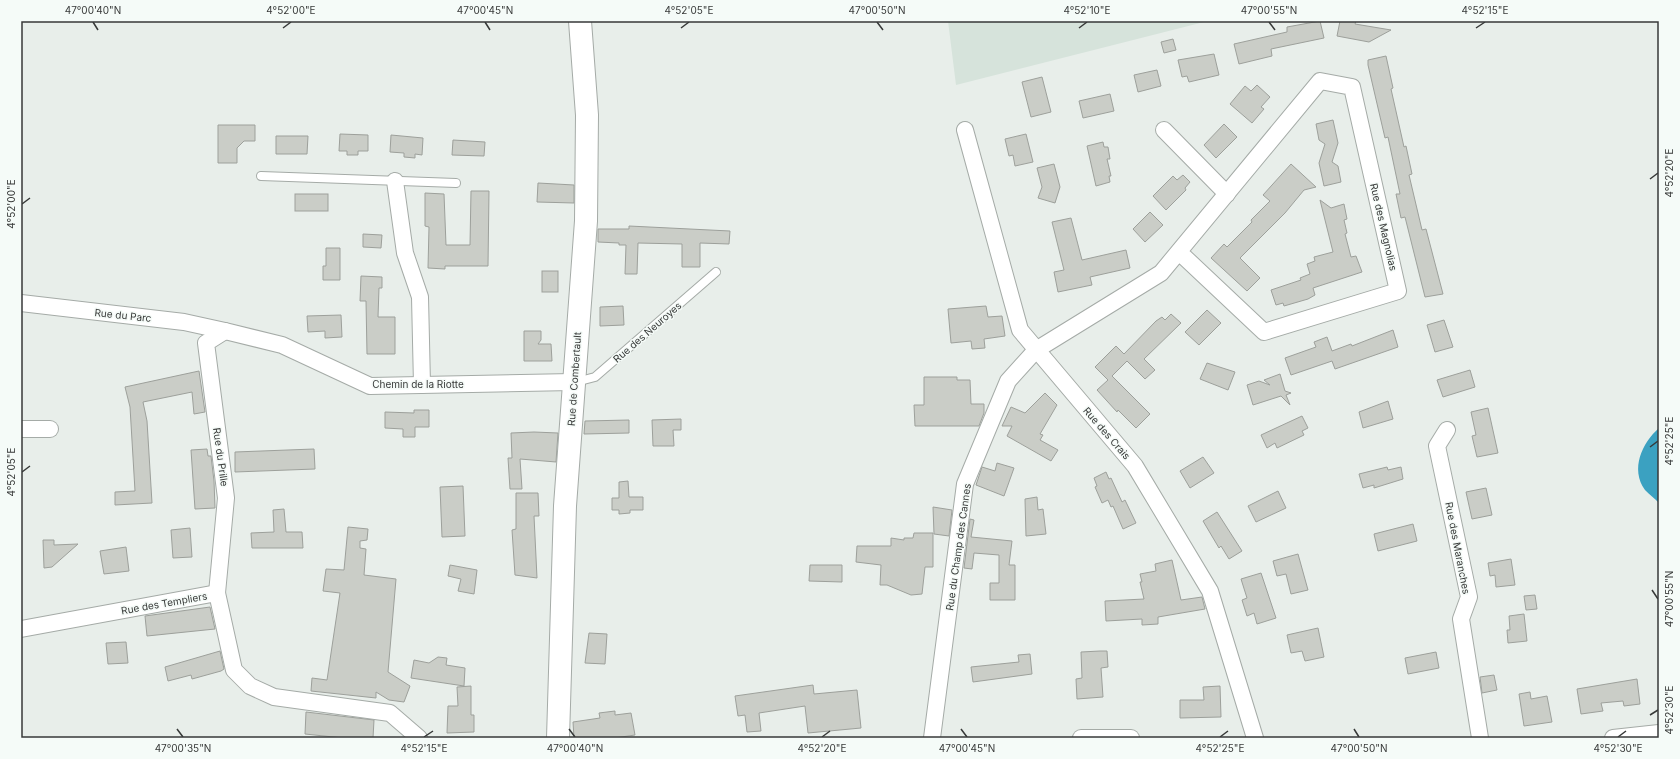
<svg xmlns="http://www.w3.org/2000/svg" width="1680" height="759" font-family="Inter,sans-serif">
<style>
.built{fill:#d6e3db}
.water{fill:#3ba1c1}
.building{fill:#cacdc7;stroke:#9da09b}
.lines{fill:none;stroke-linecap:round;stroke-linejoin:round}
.lane-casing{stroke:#a5aba7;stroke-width:10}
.street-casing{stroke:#a5aba7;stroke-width:18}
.secondary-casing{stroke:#a5aba7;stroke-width:24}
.lane{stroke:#fff;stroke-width:8}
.street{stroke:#fff;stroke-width:16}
.secondary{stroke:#fff;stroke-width:22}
.ticks{fill:none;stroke:#373938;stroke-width:1.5}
.labels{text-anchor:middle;stroke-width:3;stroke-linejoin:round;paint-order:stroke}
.street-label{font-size:10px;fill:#373938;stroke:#f5fbf8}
.neatline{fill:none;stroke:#373938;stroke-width:1.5}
.ticks-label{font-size:10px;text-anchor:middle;fill:#373938}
</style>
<rect width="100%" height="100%" fill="#e8eeea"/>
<polygon class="built" points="948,21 1208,21 956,85"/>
<path class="water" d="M1659 428V503C1655 499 1649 494 1645 490 1630 469 1642 443 1659 428Z"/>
<g class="building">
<polygon points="1320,21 1324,38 1271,49 1272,56 1239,64 1234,44 1287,32 1287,27"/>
<polygon points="1340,21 1356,21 1355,24 1391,30 1369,42 1337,36"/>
<polygon points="1173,39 1176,50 1164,53 1161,42"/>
<polygon points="1214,54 1219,75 1189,82 1187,76 1182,77 1178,60"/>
<polygon points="1386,56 1393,88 1391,89 1404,147 1406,146 1412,174 1409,175 1422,230 1426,229 1443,294 1425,297 1405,217 1401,218 1396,194 1400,194 1388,137 1385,138 1368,65 1368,60"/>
<polygon points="1157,70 1161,86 1138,92 1134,75"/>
<polygon points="1042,77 1051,112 1031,117 1022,82"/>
<polygon points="1257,85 1270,97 1261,107 1264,109 1252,123 1230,104 1245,86 1251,91"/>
<polygon points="1110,94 1114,111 1083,118 1079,101"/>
<polygon points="1333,120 1338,143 1332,162 1338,166 1341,182 1324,186 1319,163 1325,144 1319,140 1316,124"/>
<polygon points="1224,124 1237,137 1216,158 1204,145"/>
<polygon points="218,125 255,125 255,141 244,141 237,148 237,163 218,163"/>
<polygon points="340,134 368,135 368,151 358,151 358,155 347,155 347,151 339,151"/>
<polygon points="1026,134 1033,162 1015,166 1013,155 1009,156 1005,139"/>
<polygon points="391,135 423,138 422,155 415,154 415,158 404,157 404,153 390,152"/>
<polygon points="276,136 308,136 307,154 276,154"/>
<polygon points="453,140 485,142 484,156 452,155"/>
<polygon points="1103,142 1104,147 1108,147 1110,159 1107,159 1111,176 1109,176 1110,182 1096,186 1087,146"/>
<polygon points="1054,164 1060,187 1055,203 1038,198 1042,187 1037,168"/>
<polygon points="1291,164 1316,187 1304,190 1285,213 1240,258 1260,278 1247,291 1211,258 1224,244 1227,247 1252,222 1251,220 1270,201 1263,195"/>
<polygon points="1183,175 1190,182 1185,188 1186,190 1166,210 1153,196 1173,176 1177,180"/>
<polygon points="538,183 574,185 574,203 537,202"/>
<polygon points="471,191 489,191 488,266 445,266 445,269 428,268 429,227 425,226 425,193 444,194 446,245 470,245"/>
<rect x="295" y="194" width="33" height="17"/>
<polygon points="1320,200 1331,208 1344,204 1347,219 1344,220 1347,233 1345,234 1351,257 1356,256 1362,272 1313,288 1315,295 1308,299 1284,306 1283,303 1276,305 1271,290 1301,280 1300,278 1310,274 1307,264 1315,261 1314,257 1333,252"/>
<polygon points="1150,212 1163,225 1145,242 1133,229"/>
<polygon points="1071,218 1082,260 1126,250 1130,268 1090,277 1092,285 1058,292 1054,272 1064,270 1052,222"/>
<polygon points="629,226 730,231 729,244 700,243 700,267 682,267 682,244 638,243 637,274 625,274 626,245 619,245 619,243 598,242 598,229 629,229"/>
<polygon points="363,234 382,235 381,248 363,247"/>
<polygon points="326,248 340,248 340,280 323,280 323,266 326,266"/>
<rect x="542" y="271" width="16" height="21"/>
<polygon points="361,276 382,277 382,288 379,288 378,317 395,317 395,354 367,354 366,301 360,301"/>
<polygon points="623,306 624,325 600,326 600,307"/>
<polygon points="986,306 988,317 1002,316 1005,336 984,339 985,348 972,349 971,341 951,343 948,309"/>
<polygon points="1207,310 1221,323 1199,345 1185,332"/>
<polygon points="1171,314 1181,323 1144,359 1155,370 1145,379 1127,361 1112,376 1150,414 1136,428 1118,410 1117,412 1097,390 1108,380 1095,367 1116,346 1124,354 1156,321 1162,317 1165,320"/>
<polygon points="341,315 342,337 325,338 325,331 308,332 307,316"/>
<polygon points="1444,320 1453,347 1435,352 1427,325"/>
<polygon points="1393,330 1398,347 1335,369 1332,361 1291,375 1285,358 1316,347 1314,342 1327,337 1332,351 1351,344 1352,346"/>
<polygon points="524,331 541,331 541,340 538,344 551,344 552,361 524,361"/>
<polygon points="1207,363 1235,372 1228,390 1200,379"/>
<polygon points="1470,370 1475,387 1443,397 1437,380"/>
<polygon points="199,371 205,412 194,414 192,392 143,402 147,421 152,503 115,505 115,492 135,491 130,407 125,387"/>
<polygon points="1280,374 1285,391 1291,393 1286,395 1290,405 1281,396 1253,405 1247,385 1259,381 1270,385 1264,380"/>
<polygon points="924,377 957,377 957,380 970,380 971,404 984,404 984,413 979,426 915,426 914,405 924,405"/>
<polygon points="1045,393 1057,405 1040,434 1043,435 1040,440 1058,450 1051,461 1007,436 1012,426 1002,426 1011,407 1025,413"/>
<polygon points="1388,401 1393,419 1363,428 1359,412"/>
<polygon points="1488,408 1498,453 1477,457 1472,436 1476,435 1471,412"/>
<polygon points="414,410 429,410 429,427 415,427 415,437 403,437 403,429 385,428 385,412 414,413"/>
<polygon points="1302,416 1308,428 1302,431 1304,435 1277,448 1275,443 1267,448 1261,435"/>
<polygon points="681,419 681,430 673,430 674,446 653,446 652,420"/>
<polygon points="629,420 629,433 584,434 585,421"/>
<polygon points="534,432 558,433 556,462 520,459 522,489 510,489 508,458 512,458 511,433"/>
<polygon points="207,449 208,456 211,456 214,481 215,508 195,509 191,450"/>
<polygon points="314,449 315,469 235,472 235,452"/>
<polygon points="1203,457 1214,473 1190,488 1180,471"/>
<polygon points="997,463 1014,468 1004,496 976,485 982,467 995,471"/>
<polygon points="1387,467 1388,470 1401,467 1403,479 1374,488 1374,485 1363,488 1359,474"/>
<polygon points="1106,472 1109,479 1111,478 1122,502 1125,500 1136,523 1123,529 1113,506 1111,507 1108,500 1102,503 1095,487 1097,486 1094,478"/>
<polygon points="628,481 629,497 643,497 643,510 630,510 630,513 619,514 619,510 612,510 612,498 619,498 619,482"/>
<polygon points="463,486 465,536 442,537 440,487"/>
<polygon points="1486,488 1492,515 1472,519 1466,492"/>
<polygon points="1278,491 1286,508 1256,522 1248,506"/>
<polygon points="516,493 538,493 539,516 534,516 537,578 515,575 512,530 516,529"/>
<polygon points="1037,497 1038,510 1043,509 1046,534 1026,536 1025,499"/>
<polygon points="933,507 952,510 949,536 934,534"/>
<polygon points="284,509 286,532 302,532 303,548 252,548 251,533 274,532 273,510"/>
<polygon points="1217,512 1242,551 1229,559 1221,546 1219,548 1203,521"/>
<polygon points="970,519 974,520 971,537 1012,541 1009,565 1015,565 1015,600 990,600 990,583 999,583 999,555 974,553 972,569 964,568"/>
<polygon points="1413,524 1417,541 1378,551 1374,534"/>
<polygon points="348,527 368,529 367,540 360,541 360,548 366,549 364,575 396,579 388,672 410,686 404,702 389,700 376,692 376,698 311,691 312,678 327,680 340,593 323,591 326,569 344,570"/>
<polygon points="190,528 192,557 173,558 171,530"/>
<polygon points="914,533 933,533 933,567 925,567 922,594 911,595 887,585 880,585 881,565 856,562 857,546 891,546 891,538 904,540 904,538 913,538"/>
<polygon points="43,540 54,540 54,545 78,544 52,567 44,568"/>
<polygon points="126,547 129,571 104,574 100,551"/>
<polygon points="1298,554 1308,590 1291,594 1286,574 1277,576 1273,561"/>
<polygon points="1511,559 1515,585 1496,587 1495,575 1490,576 1488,563"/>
<polygon points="1172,560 1181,600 1202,597 1205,609 1158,617 1158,624 1142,625 1142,619 1106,621 1105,601 1144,599 1140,582 1142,582 1140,574 1156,571 1155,564"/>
<polygon points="450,565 477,570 474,594 458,591 461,579 448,576"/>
<polygon points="810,565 842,565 842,582 809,581"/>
<polygon points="1261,573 1276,618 1257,624 1254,613 1247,616 1242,600 1247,598 1241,579"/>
<polygon points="1535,595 1537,609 1526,610 1524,596"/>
<polygon points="210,607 215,629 147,636 145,616"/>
<polygon points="1524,614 1527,641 1508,643 1507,630 1510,630 1509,616"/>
<polygon points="1318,628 1324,657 1305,661 1302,651 1291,653 1287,635"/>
<polygon points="589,633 607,634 605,664 585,663"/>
<polygon points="126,642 128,663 108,664 106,643"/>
<polygon points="220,651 224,669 221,671 192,679 191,675 168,681 165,667"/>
<polygon points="1100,651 1107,651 1108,667 1101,668 1103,697 1077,699 1076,679 1082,678 1081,652"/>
<polygon points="1436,652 1439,668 1408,674 1405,658"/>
<polygon points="1030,654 1032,674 973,682 971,667 1019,662 1018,655"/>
<polygon points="438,657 447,658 446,665 465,668 464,686 411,678 414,660 429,663"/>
<polygon points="1494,675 1497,690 1482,693 1480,677"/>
<polygon points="1637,679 1640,704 1624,706 1623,701 1601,703 1603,711 1581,714 1577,689"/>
<polygon points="813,685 814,694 857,690 861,728 808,733 805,706 759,713 761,731 747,732 745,715 738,716 735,696"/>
<polygon points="471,686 471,715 474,715 474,732 447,733 448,706 458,706 457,687"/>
<polygon points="1220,686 1221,717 1180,718 1180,700 1204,700 1203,687"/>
<polygon points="1530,692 1531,699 1547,696 1552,722 1524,726 1519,694"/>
<polygon points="615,711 615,715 631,713 635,735 615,738 574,738 573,722 600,718 599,713"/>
<polygon points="306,712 374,720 373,738 343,738 305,734"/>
</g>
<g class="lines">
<defs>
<g id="lane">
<polyline points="261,176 456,183"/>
<polyline points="576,382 595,377 716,272"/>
</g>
<g id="street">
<polyline points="965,130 1020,330 1135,466 1210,591 1255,738"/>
<polyline points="1164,130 1227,194"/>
<polyline points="395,181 405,253 420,297 422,385"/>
<polyline points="21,303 184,322 225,331 282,345 370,386 573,382"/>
<polyline points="21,429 50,429"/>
<polyline points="1447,430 1437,446 1469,597 1461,619 1480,738"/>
<polyline points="217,593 226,498 206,343 225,331"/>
<polyline points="21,629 217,593 234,670 250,686 274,697 390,713 419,738"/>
<polyline points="932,738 965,484 1008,381 1036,350 1161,273 1320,81 1352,87 1398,291 1264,332 1179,252"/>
<polyline points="1081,738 1131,738"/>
<polyline points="1613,738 1659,733"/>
</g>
<polyline id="secondary" points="558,738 565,506 586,221 587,115 580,21"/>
</defs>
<use href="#lane" class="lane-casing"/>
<use href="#street" class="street-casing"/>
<use href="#secondary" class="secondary-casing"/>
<use href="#lane" class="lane"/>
<use href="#street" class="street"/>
<use href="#secondary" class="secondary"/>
</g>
<path class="ticks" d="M93 22 98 30M485 22 490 30M877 22 883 30M1269 22 1275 30M283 28 291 22M681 28 689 22M1079 28 1087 22M1476 28 1485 22M1650 179 1658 173M22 204 30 198M1650 447 1658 441M22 472 30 466M1652 590 1658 599M1650 715 1658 710M177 729 183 737M569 729 575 737M961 729 967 737M1354 729 1359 737M424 737 433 731M822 737 830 731M1220 737 1228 731M1618 737 1626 731"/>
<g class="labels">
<g class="street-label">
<text transform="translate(1384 227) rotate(77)" y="4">Rue des Magnolias</text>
<text transform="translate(123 315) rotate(6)" y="4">Rue du Parc</text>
<text transform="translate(647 332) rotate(-41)" y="4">Rue des Neuroyes</text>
<text transform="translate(574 379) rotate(-86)" y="4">Rue de Combertault</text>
<text x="418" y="388">Chemin de la Riotte</text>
<text transform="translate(1107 433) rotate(49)" y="4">Rue des Crais</text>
<text transform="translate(221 457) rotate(82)" y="4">Rue du Prille</text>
<text transform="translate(958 547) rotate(-82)" y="4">Rue du Champ des Cannes</text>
<text transform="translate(1458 548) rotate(79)" y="4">Rue des Maranches</text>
<text transform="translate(164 603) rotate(-10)" y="4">Rue des Templiers</text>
</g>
</g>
<rect width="1680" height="759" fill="none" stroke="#f5fbf8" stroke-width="44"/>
<rect x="22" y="22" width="1636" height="715" class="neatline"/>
<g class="ticks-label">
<text x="93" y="14">47°00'40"N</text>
<text x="291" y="14">4°52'00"E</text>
<text x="485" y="14">47°00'45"N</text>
<text x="689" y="14">4°52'05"E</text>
<text x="877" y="14">47°00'50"N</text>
<text x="1087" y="14">4°52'10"E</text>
<text x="1269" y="14">47°00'55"N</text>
<text x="1485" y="14">4°52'15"E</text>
<text transform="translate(1669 173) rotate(-90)" y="4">4°52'20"E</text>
<text transform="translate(11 204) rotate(-90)" y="4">4°52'00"E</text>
<text transform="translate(1669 441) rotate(-90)" y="4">4°52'25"E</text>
<text transform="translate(11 472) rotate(-90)" y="4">4°52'05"E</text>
<text transform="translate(1669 599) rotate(-90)" y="4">47°00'55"N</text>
<text transform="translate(1669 710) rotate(-90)" y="4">4°52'30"E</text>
<text x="183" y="752">47°00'35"N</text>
<text x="424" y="752">4°52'15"E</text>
<text x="575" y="752">47°00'40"N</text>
<text x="822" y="752">4°52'20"E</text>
<text x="967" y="752">47°00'45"N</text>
<text x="1220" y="752">4°52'25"E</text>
<text x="1359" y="752">47°00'50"N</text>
<text x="1618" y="752">4°52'30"E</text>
</g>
</svg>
